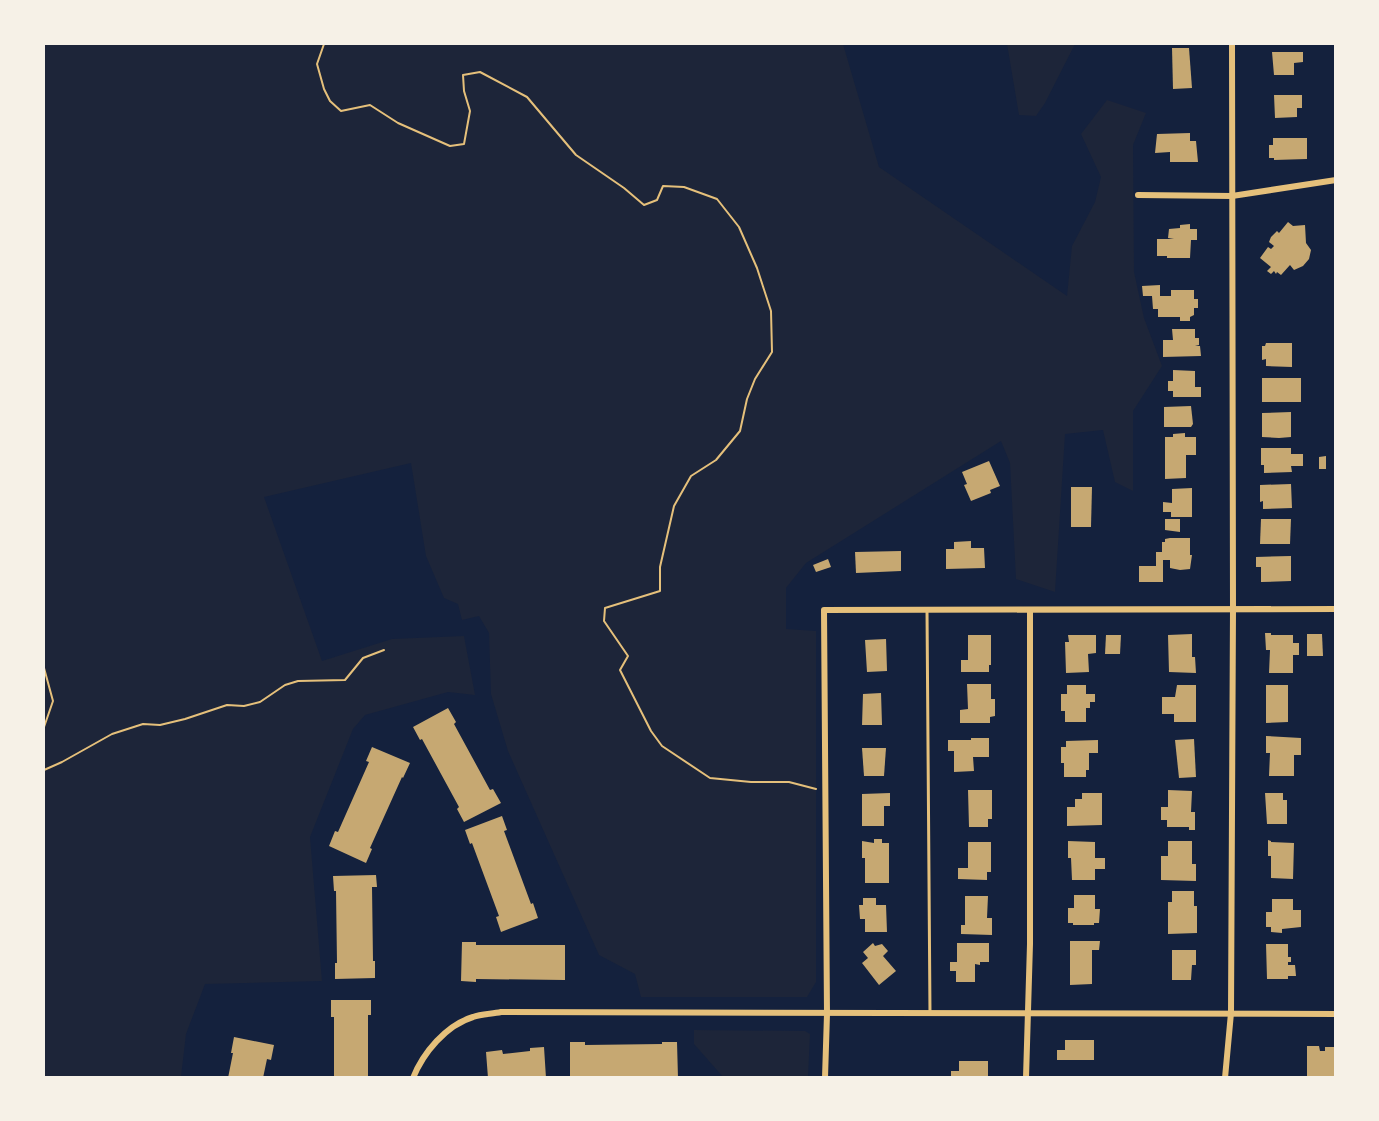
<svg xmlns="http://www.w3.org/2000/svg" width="1379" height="1121" font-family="'Open Sans',sans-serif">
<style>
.green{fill:#1d2539}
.building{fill:#c6a872}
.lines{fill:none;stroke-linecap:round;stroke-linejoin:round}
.path{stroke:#e5c07b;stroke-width:2}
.service{stroke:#e5c07b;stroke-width:3}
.minor{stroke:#e5c07b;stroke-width:6}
</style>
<rect width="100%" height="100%" fill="#14213d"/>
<g class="green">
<polygon points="44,44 843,44 879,167 1067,296 1072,246 1095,202 1101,177 1081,134 1107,100 1146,113 1133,145 1134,272 1144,318 1162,366 1133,411 1133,491 1115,482 1103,430 1065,434 1055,592 1016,579 1010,463 1001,441 806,563 786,588 786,629 816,631 816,982 807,997 641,997 635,974 599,955 508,751 491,694 489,633 479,616 462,620 458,604 444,598 426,556 411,463 264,497 322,661 392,639 464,636 475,695 448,692 365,715 353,729 310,837 322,981 205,984 186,1034 181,1077 44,1077"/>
<polygon points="1007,44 1075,44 1045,103 1036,116 1019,115"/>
<polygon points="694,1030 805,1031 810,1034 808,1077 723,1077 694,1044"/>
</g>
<g class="building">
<polygon points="1172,48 1189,48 1192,88 1173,89"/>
<polygon points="1272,52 1303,52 1303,62 1294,63 1294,75 1274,75"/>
<polygon points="1274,95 1302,95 1302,108 1297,108 1297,117 1275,118"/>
<polygon points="1190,133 1190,141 1196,141 1198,162 1170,162 1170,152 1155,153 1157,134"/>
<polygon points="1273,138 1307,138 1307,159 1274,160 1274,158 1269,158 1269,145 1273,145"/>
<polygon points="1288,222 1293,226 1305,225 1306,243 1311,250 1309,259 1303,266 1294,270 1290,265 1281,275 1277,272 1276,274 1274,271 1271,274 1267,271 1271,267 1260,258 1268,247 1271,249 1274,246 1269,242 1271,237 1277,231 1279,233"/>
<polygon points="1190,224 1190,229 1197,229 1197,240 1191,240 1190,258 1167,258 1167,256 1157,256 1157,239 1174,239 1168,238 1169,229 1180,228 1180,225"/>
<polygon points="1160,285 1160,296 1171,296 1171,290 1194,290 1194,299 1198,299 1198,308 1194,308 1194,315 1190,317 1190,321 1180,321 1180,317 1158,317 1158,309 1153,309 1152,296 1143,296 1142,286"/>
<polygon points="1172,329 1195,329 1195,338 1199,338 1199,345 1195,346 1200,346 1201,356 1163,357 1163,340 1173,340"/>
<polygon points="1266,343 1292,343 1292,367 1266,366 1266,359 1262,360 1262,346 1265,346"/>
<polygon points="1173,370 1195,371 1195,387 1201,387 1201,397 1173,397 1173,391 1168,391 1168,381 1173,381"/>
<rect x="1262" y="378" width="39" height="24"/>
<polygon points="1191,406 1193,424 1191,427 1164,427 1164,407"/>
<polygon points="1291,412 1291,437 1279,438 1262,437 1262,413"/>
<polygon points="1185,433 1185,437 1196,437 1196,455 1186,455 1186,478 1165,479 1165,437 1173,437 1173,434"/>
<polygon points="1261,448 1291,448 1291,454 1303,454 1303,466 1291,466 1292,472 1264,473 1264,465 1261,465"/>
<polygon points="1326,456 1326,469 1319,469 1319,457"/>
<polygon points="989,461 1000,486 990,490 991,493 971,501 964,485 967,484 962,472"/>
<polygon points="1291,484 1292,508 1263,509 1263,501 1260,502 1260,485"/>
<polygon points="1071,487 1092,487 1091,527 1071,527"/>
<polygon points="1192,488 1192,517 1171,517 1171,512 1163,512 1163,502 1172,503 1172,489"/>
<polygon points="1165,519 1180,519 1180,532 1165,530"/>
<polygon points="1261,519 1291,519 1290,544 1260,544"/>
<polygon points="1170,538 1190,538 1190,555 1192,555 1190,569 1180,570 1170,568 1170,560 1163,560 1163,582 1139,582 1139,566 1156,566 1156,552 1162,552 1162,542 1165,542 1165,539"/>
<polygon points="971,541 971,548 984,548 985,568 946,569 946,549 954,549 954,542"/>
<polygon points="901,551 901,571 856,573 855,552"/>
<polygon points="1291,556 1291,581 1261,582 1261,567 1256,567 1256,557"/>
<polygon points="828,559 831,567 816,572 813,565"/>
<polygon points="1265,633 1271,633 1271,635 1293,635 1293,643 1299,643 1299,655 1293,655 1293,673 1269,673 1270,650 1266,650"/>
<polygon points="1192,634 1192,657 1195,657 1196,673 1169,672 1168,635"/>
<polygon points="1307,634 1322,634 1323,656 1307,656"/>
<polygon points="968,635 991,635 991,665 989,665 989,672 961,672 961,660 968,660"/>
<polygon points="1068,635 1096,635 1096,653 1088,654 1089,672 1066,673 1065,642 1069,642"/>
<polygon points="1106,635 1121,635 1120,654 1105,654"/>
<polygon points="886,639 887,671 867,672 865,640"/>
<polygon points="967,684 991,684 991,699 995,699 995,716 990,717 990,723 960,723 960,710 968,709"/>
<polygon points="1067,685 1086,685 1086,694 1095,694 1095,702 1090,702 1090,708 1086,708 1086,722 1065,722 1065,711 1061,711 1061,694 1067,694"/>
<polygon points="1177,685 1196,685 1196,722 1174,722 1174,714 1162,714 1162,697 1175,697"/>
<polygon points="1266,685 1288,685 1288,722 1266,723"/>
<polygon points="881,693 882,725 862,725 863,694"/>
<polygon points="448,708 456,722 454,724 490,790 493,789 501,803 464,822 457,809 459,807 422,739 420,740 413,727"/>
<polygon points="1266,736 1301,738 1301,755 1294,755 1294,776 1269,776 1270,753 1266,753"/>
<polygon points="971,738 989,738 989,757 973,757 974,771 954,772 954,751 948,751 948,740 971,740"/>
<polygon points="1194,739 1196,777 1179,778 1175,740"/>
<polygon points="1098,740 1098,753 1089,753 1089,770 1086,770 1086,777 1064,777 1064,763 1061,763 1061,747 1066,747 1066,741"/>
<polygon points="372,747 410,763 403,778 402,777 370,848 372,849 366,863 329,846 335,831 338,832 369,762 366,761"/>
<polygon points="862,748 886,748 884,776 864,776"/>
<polygon points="968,790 992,790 992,819 988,819 988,827 969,827"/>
<polygon points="1168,790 1192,791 1191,812 1195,812 1195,830 1189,830 1189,827 1167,827 1167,820 1161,820 1161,807 1168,807"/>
<polygon points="890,793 890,806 884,806 884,826 862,826 862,794"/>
<polygon points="1082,793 1102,793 1102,825 1067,826 1067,807 1075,807 1075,799 1082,799"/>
<polygon points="1265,793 1283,793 1283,800 1287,800 1287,824 1267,824"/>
<polygon points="502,816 507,830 504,831 531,904 533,903 538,918 501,932 496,917 499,916 472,843 470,844 465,830"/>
<polygon points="874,839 882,839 882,843 889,843 889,883 865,883 865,858 862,858 862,841 874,843"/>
<polygon points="1268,840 1271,841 1271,842 1294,843 1293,879 1271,878 1271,856 1268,856"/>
<polygon points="1068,841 1095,842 1095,858 1105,858 1105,869 1095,869 1095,880 1072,880 1071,858 1068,858"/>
<polygon points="1168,841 1192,841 1192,864 1196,864 1196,881 1161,880 1161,856 1168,856"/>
<polygon points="968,842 991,842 991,872 987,872 987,880 958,879 958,868 968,868"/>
<polygon points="376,875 377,887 372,887 373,961 375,961 375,978 335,979 335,963 337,963 336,891 334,891 333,876"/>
<polygon points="1172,891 1194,891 1194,906 1197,906 1197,933 1168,934 1168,902 1172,902"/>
<polygon points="1074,895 1095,895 1095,909 1100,909 1099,923 1094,923 1094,925 1073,925 1073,923 1068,923 1068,908 1074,908"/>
<polygon points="965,896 988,896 987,918 992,918 992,935 961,934 961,925 965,925"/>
<polygon points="863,898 876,898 876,905 886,905 887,932 865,932 865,919 860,919 859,905 863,905"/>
<polygon points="1272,899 1293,899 1293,910 1301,910 1301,927 1282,929 1282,933 1271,932 1271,927 1266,927 1266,912 1272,912"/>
<polygon points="1070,941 1100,941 1099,950 1092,950 1092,984 1070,985"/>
<polygon points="462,942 476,942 476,945 565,945 565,980 476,979 476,982 461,981"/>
<polygon points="873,943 875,946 882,944 888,951 883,956 896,971 879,985 862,963 868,958 863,952"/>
<polygon points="957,943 989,943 989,962 980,962 980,965 975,964 975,982 956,982 956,971 950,971 950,962 957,962"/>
<polygon points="1266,944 1288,944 1288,957 1291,957 1291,962 1288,962 1288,965 1295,965 1296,976 1288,976 1288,979 1267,979"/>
<polygon points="1172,950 1196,950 1196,965 1192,965 1191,980 1172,980"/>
<polygon points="331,1000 371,1000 371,1015 368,1015 368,1078 334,1078 334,1017 331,1017"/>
<polygon points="234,1037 274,1045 271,1060 267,1059 263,1078 228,1078 233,1053 231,1053"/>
<polygon points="1065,1040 1094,1040 1094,1060 1057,1060 1057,1050 1065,1050"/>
<polygon points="570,1042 585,1042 585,1045 662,1044 662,1042 677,1042 678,1078 570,1078"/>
<polygon points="1307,1046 1319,1046 1320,1051 1325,1051 1325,1047 1336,1047 1336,1078 1307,1078"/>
<polygon points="544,1047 546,1078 488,1078 486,1052 502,1050 503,1054 530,1051 530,1048"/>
<polygon points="959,1061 988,1061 988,1078 951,1078 951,1071 959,1071"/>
</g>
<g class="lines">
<g class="path">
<polyline points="324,44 317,64 324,89 330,101 341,111 370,105 398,123 450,146 464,144 470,111 464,91 463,75 480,72 527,97 576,155 624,188 644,205 657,200 663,186 684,187 717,199 739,227 757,268 771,311 772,352 755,379 747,399 740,431 716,460 691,476 674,506 660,567 660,591 605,608 604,621 628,656 620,670 651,731 662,746 710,778 751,782 789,782 816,789"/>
<polyline points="44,668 53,701 44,727"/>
<polyline points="44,770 62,762 112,734 143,724 160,725 185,719 227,705 244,706 260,702 285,685 298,681 345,680 363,658 384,650"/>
</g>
<polyline class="service" points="927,610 930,1013"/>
<g class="minor">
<polyline points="1138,195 1232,196 1336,180"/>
<path d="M413 1078C423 1053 446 1025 473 1017 481 1014 492 1014 501 1012L1336 1014"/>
<polyline points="825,1078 827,1014 824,610 1336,609"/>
<polyline points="1026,1078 1030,944 1030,610"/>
<polyline points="1225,1078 1231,1013 1233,609 1232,44"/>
</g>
</g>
<rect width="1379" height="1121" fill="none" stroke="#f6f1e7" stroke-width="90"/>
</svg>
